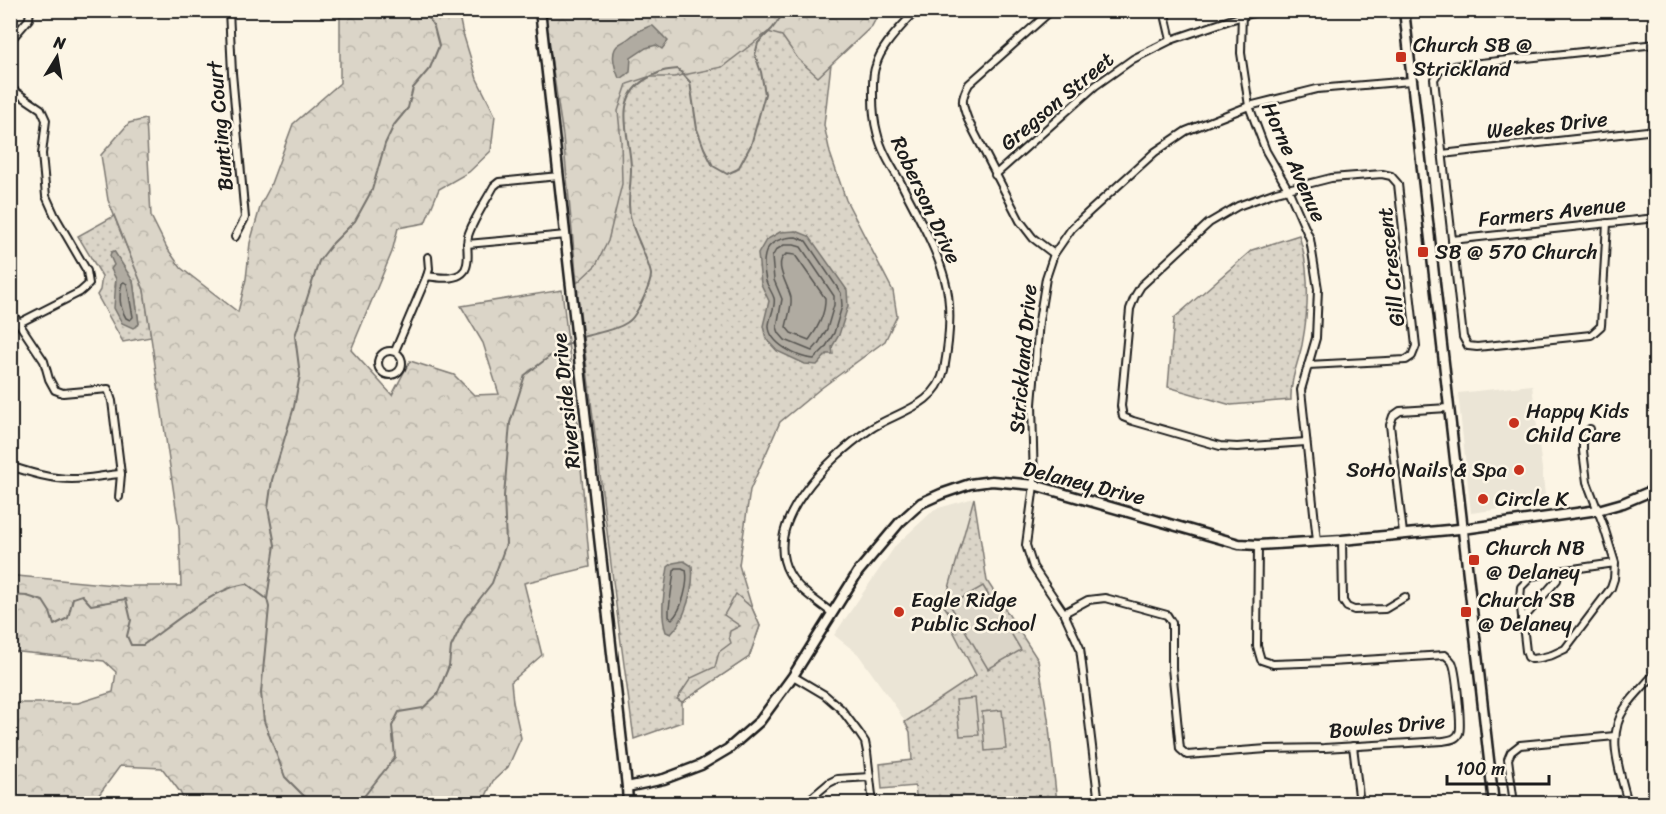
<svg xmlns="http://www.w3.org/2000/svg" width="1666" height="814" font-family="Sriracha,sans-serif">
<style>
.built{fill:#ebe5d6}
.grass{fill:url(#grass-dots);stroke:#7c7872;stroke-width:1.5;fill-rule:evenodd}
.forest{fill:url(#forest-crowns);stroke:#7c7872;stroke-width:1.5}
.garden{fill:#dbd5c8;stroke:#7c7872;stroke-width:1.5}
.water{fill:#b0aba1;stroke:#75726c;stroke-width:1.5}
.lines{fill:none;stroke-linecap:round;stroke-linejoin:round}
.shore{stroke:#575551;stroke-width:1.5}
.stream{stroke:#75726c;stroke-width:2}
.street-casing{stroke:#1c1c1c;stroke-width:10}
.secondary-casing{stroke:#1c1c1c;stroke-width:13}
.street{stroke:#fcf5e5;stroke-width:6}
.secondary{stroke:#fcf5e5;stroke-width:8}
.poi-dot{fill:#c8321e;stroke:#fcf5e5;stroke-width:2}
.labels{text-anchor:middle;stroke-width:5;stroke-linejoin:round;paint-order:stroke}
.poi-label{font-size:21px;fill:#1c1c1c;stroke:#fcf5e5;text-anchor:start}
.street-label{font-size:21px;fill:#1c1c1c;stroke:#fcf5e5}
</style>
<defs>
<pattern id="grass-dots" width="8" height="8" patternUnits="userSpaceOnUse" patternTransform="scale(1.5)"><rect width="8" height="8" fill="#dbd5c8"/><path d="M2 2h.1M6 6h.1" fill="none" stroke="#bbb6ab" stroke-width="1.8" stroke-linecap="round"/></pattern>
<pattern id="forest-crowns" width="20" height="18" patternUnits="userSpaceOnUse" patternTransform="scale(1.5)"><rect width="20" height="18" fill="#dbd5c8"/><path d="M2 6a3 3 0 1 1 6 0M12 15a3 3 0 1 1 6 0" fill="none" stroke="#bbb6ab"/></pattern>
</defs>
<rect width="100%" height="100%" fill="#fcf5e5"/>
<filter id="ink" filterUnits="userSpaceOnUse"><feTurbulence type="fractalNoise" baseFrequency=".0167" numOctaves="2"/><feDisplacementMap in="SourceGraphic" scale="12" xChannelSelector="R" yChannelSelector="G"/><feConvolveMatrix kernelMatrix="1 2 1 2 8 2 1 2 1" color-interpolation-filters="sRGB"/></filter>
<g filter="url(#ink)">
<g class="built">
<polygon points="1532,385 1546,503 1471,513 1458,393"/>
<polygon points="974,498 944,606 952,617 950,625 976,675 905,722 898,710 858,654 834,635 896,545 935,509"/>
</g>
<g class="grass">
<polygon points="543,11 870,11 832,55 824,125 830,153 846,200 893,291 897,316 885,341 820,389 780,422 750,490 739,565 752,608 760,626 749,657 682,702 682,722 634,739 616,605"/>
<path d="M114 216 144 290 151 337 123 342 97 295 100 290 102 276 78 236ZM114 265 133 281 139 324 115 287 116 278 112 269Z"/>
<path d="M1299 235C1310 270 1309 309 1302 345 1298 363 1290 381 1291 400L1231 405 1168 387 1174 318 1252 250Z"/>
<polygon points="974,498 987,581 1038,660 1048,718 1057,803 917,803 915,786 882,789 880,764 912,760 910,732 905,722 976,675 950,625 952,617 944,606"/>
</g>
<g class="forest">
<polygon points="340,11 458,11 462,30 477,79 495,115 491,151 469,172 439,189 425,223 398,228 392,252 351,350 392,395 410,361 454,375 474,395 499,394 483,343 461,306 562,290 575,401 590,567 524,583 542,655 511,682 513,702 521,738 508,767 493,781 485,798 485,803 185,803 180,792 162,768 120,766 93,803 11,803 11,703 78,703 113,692 116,672 104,661 11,651 11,572 17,576 125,586 181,586 179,528 144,290 108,200 101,155 129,123 146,119 151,216 167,248 181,268 238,312 246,279 250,243 261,204 269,189 293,124 340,83"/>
<polygon points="544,11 880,11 872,26 818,77 798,59 782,36 768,32 722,67 674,77 648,77 627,84 618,111 621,141 622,184 608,241 596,265 577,283 563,136"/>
<polygon points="736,594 752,608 760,626 749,657 682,702 677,699 691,678 715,667 719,652 731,643 729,637 730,631 740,626 724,615"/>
</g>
<g class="garden">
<polygon points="983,586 1021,650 988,669 950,605"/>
<polygon points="975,698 979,735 960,736 956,700"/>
<polygon points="1002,710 1006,749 985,751 982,712"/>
<polygon points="1032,799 1032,803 972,803"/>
</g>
<g class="water">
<path d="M650 26H653L668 41 662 49 656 45 646 48 631 58 630 72 622 78H619C615 70 610 53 617 46 621 42 626 41 629 38 636 32 642 29 650 26Z"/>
<polygon points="796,231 809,236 847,290 848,306 839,335 832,347 833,354 827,354 817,365 805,364 777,351 766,339 763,326 769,301 761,284 758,254 766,240 780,232"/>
<polygon points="114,251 133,281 139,324 133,328 122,323 114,308 116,279 111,269 114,265 110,256 111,252"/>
<path d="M684 561 692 566C695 586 685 620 671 634L666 632C659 612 665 588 668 567L673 563Z"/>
</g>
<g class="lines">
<g class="shore">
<path d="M796 237 806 241 841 293 842 306 834 333 825 348 814 359C798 358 768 343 769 325 770 316 776 306 774 298 772 292 768 287 766 281 760 253 766 238 796 237Z"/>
<polygon points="784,245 794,245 801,247 834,296 834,305 827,329 818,344 812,351 785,340 779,333 777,327 782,299 774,280 772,257 776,250"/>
<path d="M787 254 795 255 825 298C826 313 817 330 809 340L791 333 786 327C788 317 792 307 791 298 789 286 771 262 787 254Z"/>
<path d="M124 282 127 284 133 317 130 320 126 318C119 306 119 296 122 283Z"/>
<path d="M676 568H682L686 570C689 583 682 610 672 619L669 617V609L674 571Z"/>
</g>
<g class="stream">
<path d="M579 338C593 333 624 330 633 317 639 309 651 284 651 275 651 267 635 234 632 224 626 205 631 188 631 169 631 136 610 99 648 78 661 71 664 70 678 69L690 82 697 129 704 148 713 166 727 174 738 169 751 145 765 94 761 72 755 55 758 43 772 29 786 10"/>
<path d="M10 595 27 596 43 601 50 612 54 625 68 618 73 598 82 595 91 605 126 599 131 620 127 636 131 645H143C170 626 216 586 247 584L267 599"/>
<polyline points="201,804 202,796"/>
<polyline points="312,804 285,777 264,721 261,693 269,607 267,599 275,545 268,508 272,480 294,407 300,375 295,336 319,261 333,243 355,221 372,190 385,144 394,125 408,108 413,88 430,68 439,46 434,27 424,10"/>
<polyline points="358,804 395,757 392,726 399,712 423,708 437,695 449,666 451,647 465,618 492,583 506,544 504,496 510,423 525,375 561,348 574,341"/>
</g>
<defs>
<g id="street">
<polyline points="229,10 232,73 245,218 235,237"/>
<path d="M1052 10 969 84C960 100 962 104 968 120L1020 221 1033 238 1054 254"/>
<polyline points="1164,10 1171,40"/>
<polyline points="1242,10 1241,53 1249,106 1266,151 1288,189 1310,239 1318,289 1316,338 1301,390 1317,541"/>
<polyline points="10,41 29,19 30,10"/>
<polyline points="10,88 41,109 46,120 42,154 46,196 55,216 87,271 89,284 80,292 19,323"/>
<polyline points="1442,154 1656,130"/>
<polyline points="995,175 1095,86 1133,59 1171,40 1230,20 1263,10"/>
<polyline points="1607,223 1601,326 1591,335 1477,347 1468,346 1463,337 1434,79 1440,70 1453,66 1656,44"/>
<polyline points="1452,240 1656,218"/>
<polyline points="467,244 566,235"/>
<polyline points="427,276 429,269 428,257"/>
<polyline points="10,310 44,361 49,379 55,390 63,393 108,389 112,401 121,474 119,497"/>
<path d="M395 351 427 276C439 278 464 282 467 264 469 255 466 246 468 236 473 220 486 201 494 186L499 182 559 176"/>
<circle cx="390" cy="363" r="12"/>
<polyline points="1590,429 1583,440 1583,451 1587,482 1603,524 1615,563 1614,579 1611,588 1565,649 1552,655 1540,658 1532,659 1528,657 1526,651 1520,599 1521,587 1532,576 1559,571 1615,563"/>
<polyline points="1306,442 1237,447 1220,446 1133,421 1123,417 1121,406 1130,309 1135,296 1141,286 1209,223 1238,206 1276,192 1331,178 1382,174 1391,176 1398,184 1416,346 1412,356 1406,360 1308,365"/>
<path d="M10 466C31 473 51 479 72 479 88 479 105 475 121 474"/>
<polyline points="1403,533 1390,425 1393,416 1400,411 1448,408"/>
<polyline points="1342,540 1343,601 1347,607 1354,610 1385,609 1405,597"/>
<path d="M832 613C817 601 798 590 789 573 761 522 831 456 869 430 895 412 936 407 944 370 949 342 953 308 945 280 936 246 916 213 900 181 891 166 881 150 877 132 874 121 873 108 873 96 873 85 872 75 876 65 882 44 902 27 916 10"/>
<path d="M1064 613 1088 600 1105 598 1167 615 1172 623V668L1180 749 1187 755 1267 749 1324 748 1443 741C1449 740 1456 740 1459 733 1462 727 1456 668 1452 662 1452 661 1446 656 1445 655L1331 662 1273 664 1261 660 1257 646 1258 545"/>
<polyline points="1522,620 1557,580 1559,571"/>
<polyline points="793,676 825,695 841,709 859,733 865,742 867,752 873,804"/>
<polyline points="1353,746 1360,804"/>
<polyline points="527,800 528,804"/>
<polyline points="804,804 829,783 837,779 870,777"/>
<polyline points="1099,804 1080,648 1064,613 1033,567 1026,545 1034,485 1032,404 1039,321 1046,278 1054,254 1072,228 1090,211 1155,152 1186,131 1249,106 1317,89 1411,81"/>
<polyline points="1514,804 1508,759 1511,752 1520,745 1615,736"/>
<path d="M1628 804C1621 773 1605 737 1625 708 1634 695 1646 684 1656 672"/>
</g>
<g id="secondary">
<polyline points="540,10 627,787 628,804"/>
<polyline points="1404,10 1494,804"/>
<polyline points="627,787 664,779 701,765 728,749 760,721 793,676 858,572 900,522 921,503 941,494 970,484 992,481 1034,485 1239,544 1258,545 1342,540 1470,528 1527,520 1598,510 1623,503 1656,489"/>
</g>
</defs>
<use href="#street" class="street-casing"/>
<use href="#secondary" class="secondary-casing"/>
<use href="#street" class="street"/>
<use href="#secondary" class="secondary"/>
</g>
</g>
<g class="poi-dot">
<rect x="1395" y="51" width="12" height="12" rx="3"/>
<rect x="1417" y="246" width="12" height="12" rx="3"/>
<circle cx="1514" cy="423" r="6"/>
<circle cx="1519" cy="470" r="6"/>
<circle cx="1483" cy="499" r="6"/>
<rect x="1468" y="554" width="12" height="12" rx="3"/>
<circle cx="899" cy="612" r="6"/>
<rect x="1460" y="606" width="12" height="12" rx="3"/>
</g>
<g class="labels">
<g class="poi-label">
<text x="1413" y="52">Church SB @<tspan x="1413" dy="24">Strickland</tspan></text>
<text x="1435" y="259">SB @ 570 Church</text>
<text x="1526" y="418">Happy Kids<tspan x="1526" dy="24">Child Care</tspan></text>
<text x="1507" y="477" text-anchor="end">SoHo Nails &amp; Spa</text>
<text x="1495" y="506">Circle K</text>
<text x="1486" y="555">Church NB<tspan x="1486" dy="24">@ Delaney</tspan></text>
<text x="911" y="607">Eagle Ridge<tspan x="911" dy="24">Public School</tspan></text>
<text x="1478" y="607">Church SB<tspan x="1478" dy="24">@ Delaney</tspan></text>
</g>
<g class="street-label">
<text transform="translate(1057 101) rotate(-40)" y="7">Gregson Street</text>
<text transform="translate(1547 125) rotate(-6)" y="7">Weekes Drive</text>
<text transform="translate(220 126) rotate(-95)" y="7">Bunting Court</text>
<text transform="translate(1294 162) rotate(66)" y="7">Horne Avenue</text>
<text transform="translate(926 200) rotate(65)" y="7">Roberson Drive</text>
<text transform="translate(1552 212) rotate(-6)" y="7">Farmers Avenue</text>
<text transform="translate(1391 267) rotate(-96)" y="7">Gill Crescent</text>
<text transform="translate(1023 359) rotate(-85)" y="7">Strickland Drive</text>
<text transform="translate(566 401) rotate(-96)" y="7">Riverside Drive</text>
<text transform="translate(1084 483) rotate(14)" y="7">Delaney Drive</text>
<text transform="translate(1387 726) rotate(-5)" y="7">Bowles Drive</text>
</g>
</g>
<rect width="1666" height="814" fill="none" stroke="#fcf5e5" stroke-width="36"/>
<rect x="18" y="18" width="1630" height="778" fill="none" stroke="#1c1c1c" stroke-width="2" filter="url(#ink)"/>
<g transform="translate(57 57) rotate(11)" stroke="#fcf5e5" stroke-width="4.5" paint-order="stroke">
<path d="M0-4.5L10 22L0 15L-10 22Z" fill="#1c1c1c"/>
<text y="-9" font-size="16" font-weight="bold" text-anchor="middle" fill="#1c1c1c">N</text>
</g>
<path d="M1447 775v9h102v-9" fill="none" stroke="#1c1c1c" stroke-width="3"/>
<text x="1456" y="775" font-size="18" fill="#1c1c1c" stroke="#fcf5e5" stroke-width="4.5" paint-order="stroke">100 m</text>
</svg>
